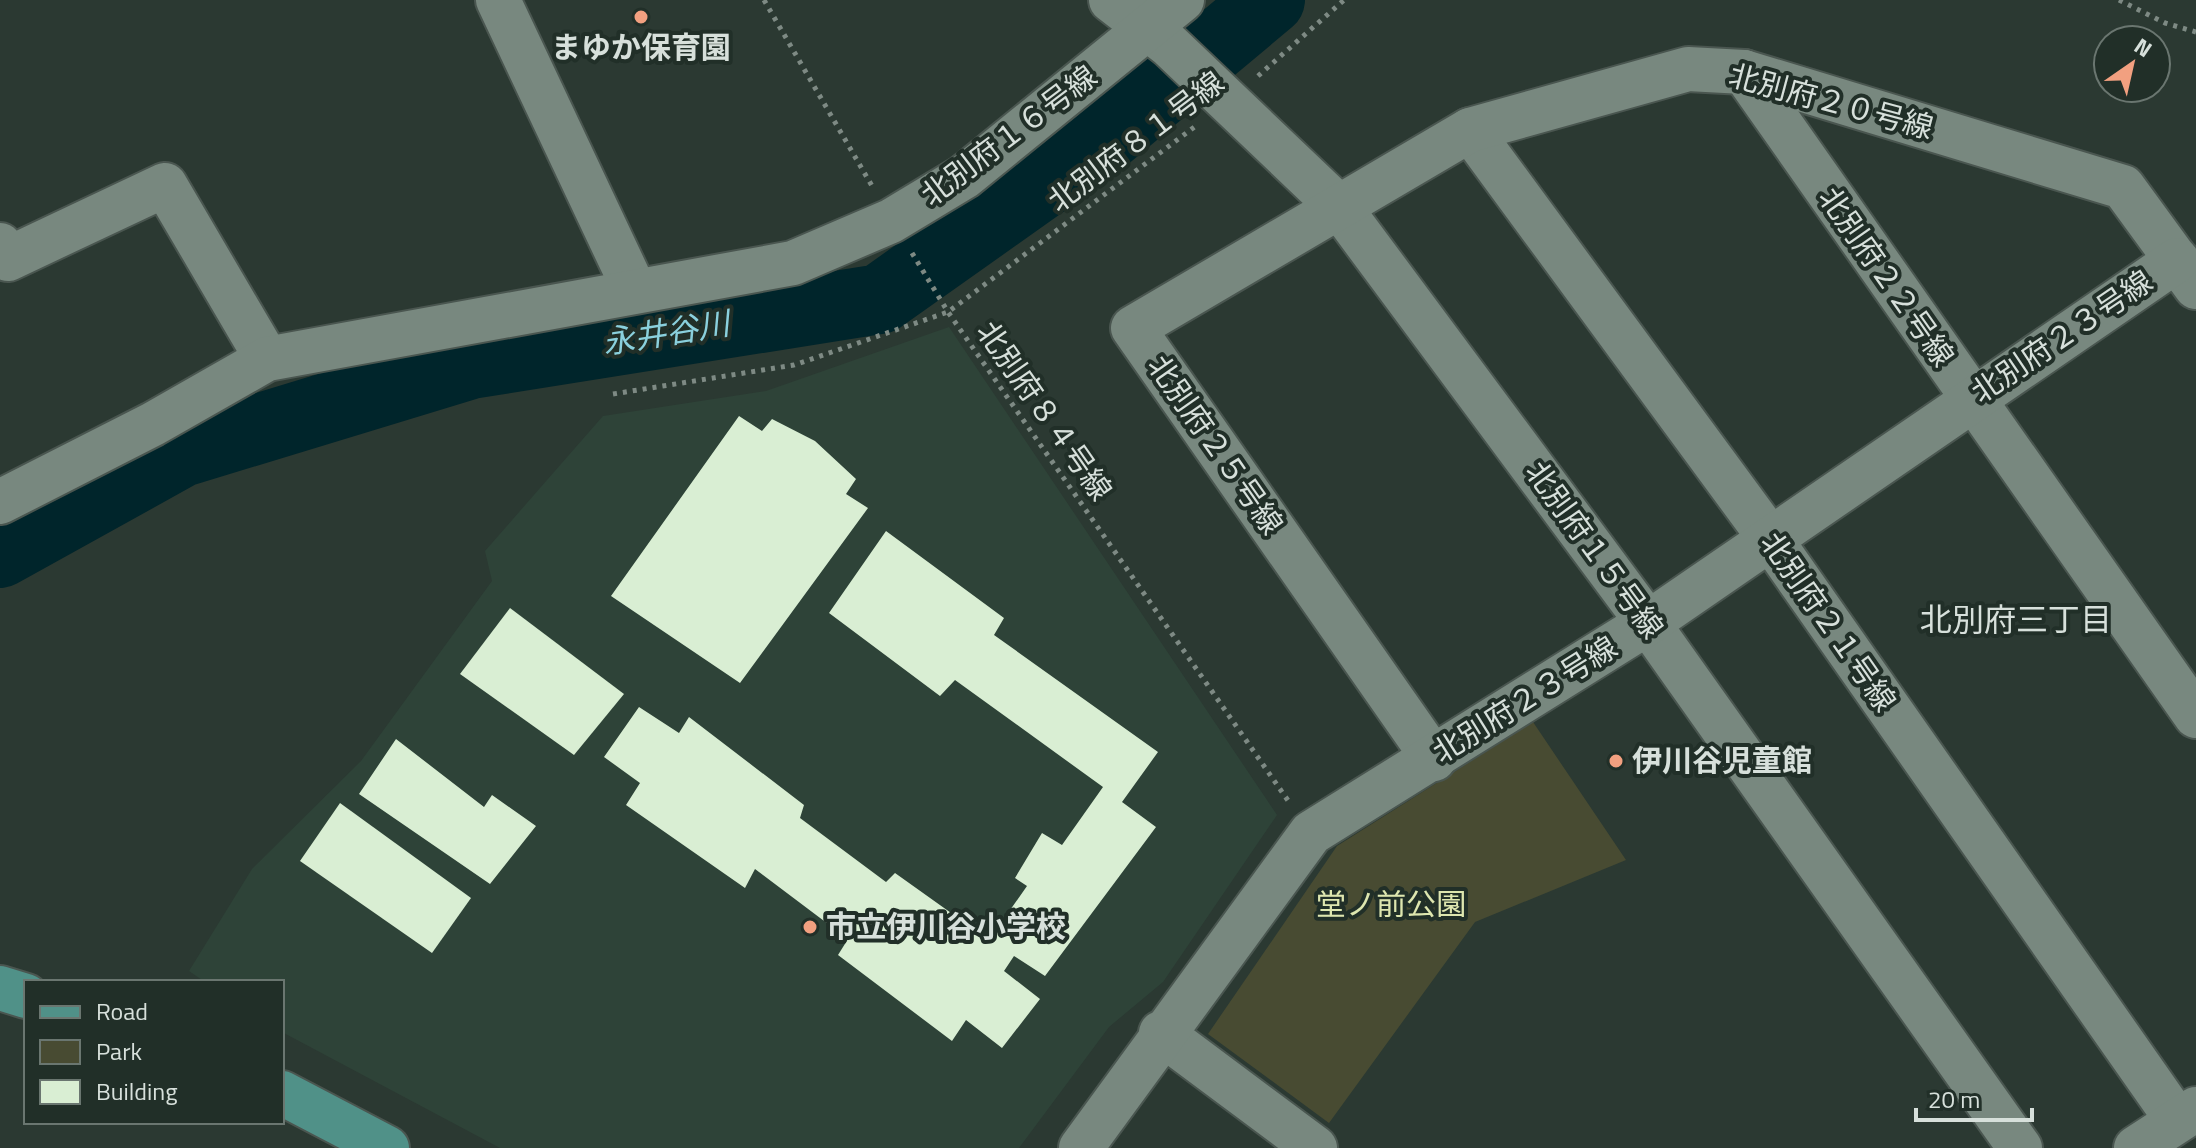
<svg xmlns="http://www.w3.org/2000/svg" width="2196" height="1148" font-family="'Titillium Web','Noto Sans JP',sans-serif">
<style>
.built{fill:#2e4338}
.green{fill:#484b32}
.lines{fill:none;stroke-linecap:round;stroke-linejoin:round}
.river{stroke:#00252b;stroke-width:70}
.building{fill:#d9eed3}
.minor-casing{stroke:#4a5650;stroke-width:48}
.major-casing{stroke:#4a5650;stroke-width:48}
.path{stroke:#7e8a84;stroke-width:5;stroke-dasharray:4 6;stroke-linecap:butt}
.minor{stroke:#78887f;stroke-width:44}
.major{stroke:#509188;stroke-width:44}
.poi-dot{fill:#f2a080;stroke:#212f28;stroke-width:3}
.labels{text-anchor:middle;stroke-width:8;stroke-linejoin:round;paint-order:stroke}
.poi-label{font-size:30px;font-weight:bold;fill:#d7e0db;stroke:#212f28;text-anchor:start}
.street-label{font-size:30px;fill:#d7e0db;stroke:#212f28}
.park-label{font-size:30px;fill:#dee6af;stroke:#212f28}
.water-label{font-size:32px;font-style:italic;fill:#8ad0dd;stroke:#212f28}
.neighbourhood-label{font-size:32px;fill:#d7e0db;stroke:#212f28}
</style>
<rect width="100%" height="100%" fill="#2b3932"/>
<polygon class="built" points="949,327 1277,815 1163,982 1109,1027 1019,1148 500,1148 282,1032 282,982 205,982 189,971 252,869 361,761 492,581 485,551 603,416 766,391"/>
<polygon class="green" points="1533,722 1626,860 1475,922 1329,1123 1208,1034 1337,846"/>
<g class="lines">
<polyline class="river" points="0,553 182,452 471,364 880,299 1093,148 1270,0"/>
</g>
<g class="building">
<polygon points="739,416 762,431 772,419 815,441 856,479 846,494 868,508 740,683 611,596"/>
<polygon points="886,531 1004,618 994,635 1158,752 1122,802 1156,827 1045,976 1014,956 1004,971 1040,999 1002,1048 966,1020 952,1041 838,955 848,939 755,869 745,888 626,805 640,783 604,757 639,707 679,733 689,717 804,805 800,818 886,882 895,873 989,940 1027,886 1015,878 1042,833 1062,845 1103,787 955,680 940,696 829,613"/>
<polygon points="510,608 624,694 574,755 460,674"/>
<polygon points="396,739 484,807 492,795 536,826 490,884 359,794"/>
<polygon points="340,803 471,898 432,953 300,861"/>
</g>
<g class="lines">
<defs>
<g id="minor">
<polyline points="498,0 635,291"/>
<polyline points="1111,0 1169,45 1341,209 1648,623 2020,1148"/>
<polyline points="1744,72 2196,716"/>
<polyline points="1470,130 1769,537 2177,1120"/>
<polyline points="0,245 8,259 165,185 267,359"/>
<polyline points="0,502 153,424 267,359 793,263 891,221 964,177 1182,0"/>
<polyline points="1434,759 1133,328 1470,130 1688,69 1744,72 2123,187 2196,287"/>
<polyline points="1161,1033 1315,1148"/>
<polyline points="1081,1148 1311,833 1648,623 2177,260"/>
<polyline points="2136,1148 2196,1109"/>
</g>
<g id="major">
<polyline points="0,988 26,996"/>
<polyline points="282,1093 387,1148"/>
</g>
</defs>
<use href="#minor" class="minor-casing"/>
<use href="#major" class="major-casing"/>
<g class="path">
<polyline points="764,0 872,186"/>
<polyline points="2119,0 2165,23 2196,32"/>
<polyline points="1258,76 1344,0"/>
<polyline points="912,253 948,312 1289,802"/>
<polyline points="613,394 794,365 948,312 1197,125"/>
</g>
<use href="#minor" class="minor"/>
<use href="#major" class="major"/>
</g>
<g class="poi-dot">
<circle cx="641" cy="17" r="8"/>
<circle cx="1616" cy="761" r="8"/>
<circle cx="810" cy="927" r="8"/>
</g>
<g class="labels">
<g class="poi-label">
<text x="641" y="58" text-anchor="middle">まゆか保育園</text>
<text x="1632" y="771">伊川谷児童館</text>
<text x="826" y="937">市立伊川谷小学校</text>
</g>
<g class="street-label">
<text transform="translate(1831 102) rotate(15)" y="10">北別府２０号線</text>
<text transform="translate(1009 136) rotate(-37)" y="10">北別府１６号線</text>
<text transform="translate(1136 142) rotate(-37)" y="10">北別府８１号線</text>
<text transform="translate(1886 277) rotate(55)" y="10">北別府２２号線</text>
<text transform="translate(2062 337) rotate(-34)" y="10">北別府２３号線</text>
<text transform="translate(1044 411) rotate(55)" y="10">北別府８４号線</text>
<text transform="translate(1215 445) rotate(55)" y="10">北別府２５号線</text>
<text transform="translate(1594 550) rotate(54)" y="10">北別府１５号線</text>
<text transform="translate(1828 622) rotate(55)" y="10">北別府２１号線</text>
<text transform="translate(1525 700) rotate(-32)" y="10">北別府２３号線</text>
</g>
<g class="park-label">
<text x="1391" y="915">堂ノ前公園</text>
</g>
<g class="water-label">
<text transform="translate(666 333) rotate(-9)" y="11">永井谷川</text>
</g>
<g class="neighbourhood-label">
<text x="2016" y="631">北別府三丁目</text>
</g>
</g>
<rect x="24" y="980" width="260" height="144" fill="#212f28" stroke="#6a7670" stroke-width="2"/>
<rect x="40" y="1006" width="40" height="12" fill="#509188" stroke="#6a7670" stroke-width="2"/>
<text x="96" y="1020" font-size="24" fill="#d7e0db">Road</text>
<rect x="40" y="1040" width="40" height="24" fill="#484b32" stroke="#6a7670" stroke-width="2"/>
<text x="96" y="1060" font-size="24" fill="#d7e0db">Park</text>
<rect x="40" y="1080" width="40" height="24" fill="#d9eed3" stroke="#6a7670" stroke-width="2"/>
<text x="96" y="1100" font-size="24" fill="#d7e0db">Building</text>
<g transform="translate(2132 64) rotate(34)"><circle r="38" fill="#212f28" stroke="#6a7670" stroke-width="2"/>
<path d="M0-6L14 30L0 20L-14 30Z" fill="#f2a080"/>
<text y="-12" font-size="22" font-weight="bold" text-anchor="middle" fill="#d7e0db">N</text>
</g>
<path d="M1916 1108v12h116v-12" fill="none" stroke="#d7e0db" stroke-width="4"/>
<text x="1928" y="1108" font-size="24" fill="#d7e0db" stroke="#212f28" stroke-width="6" paint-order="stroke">20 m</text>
</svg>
